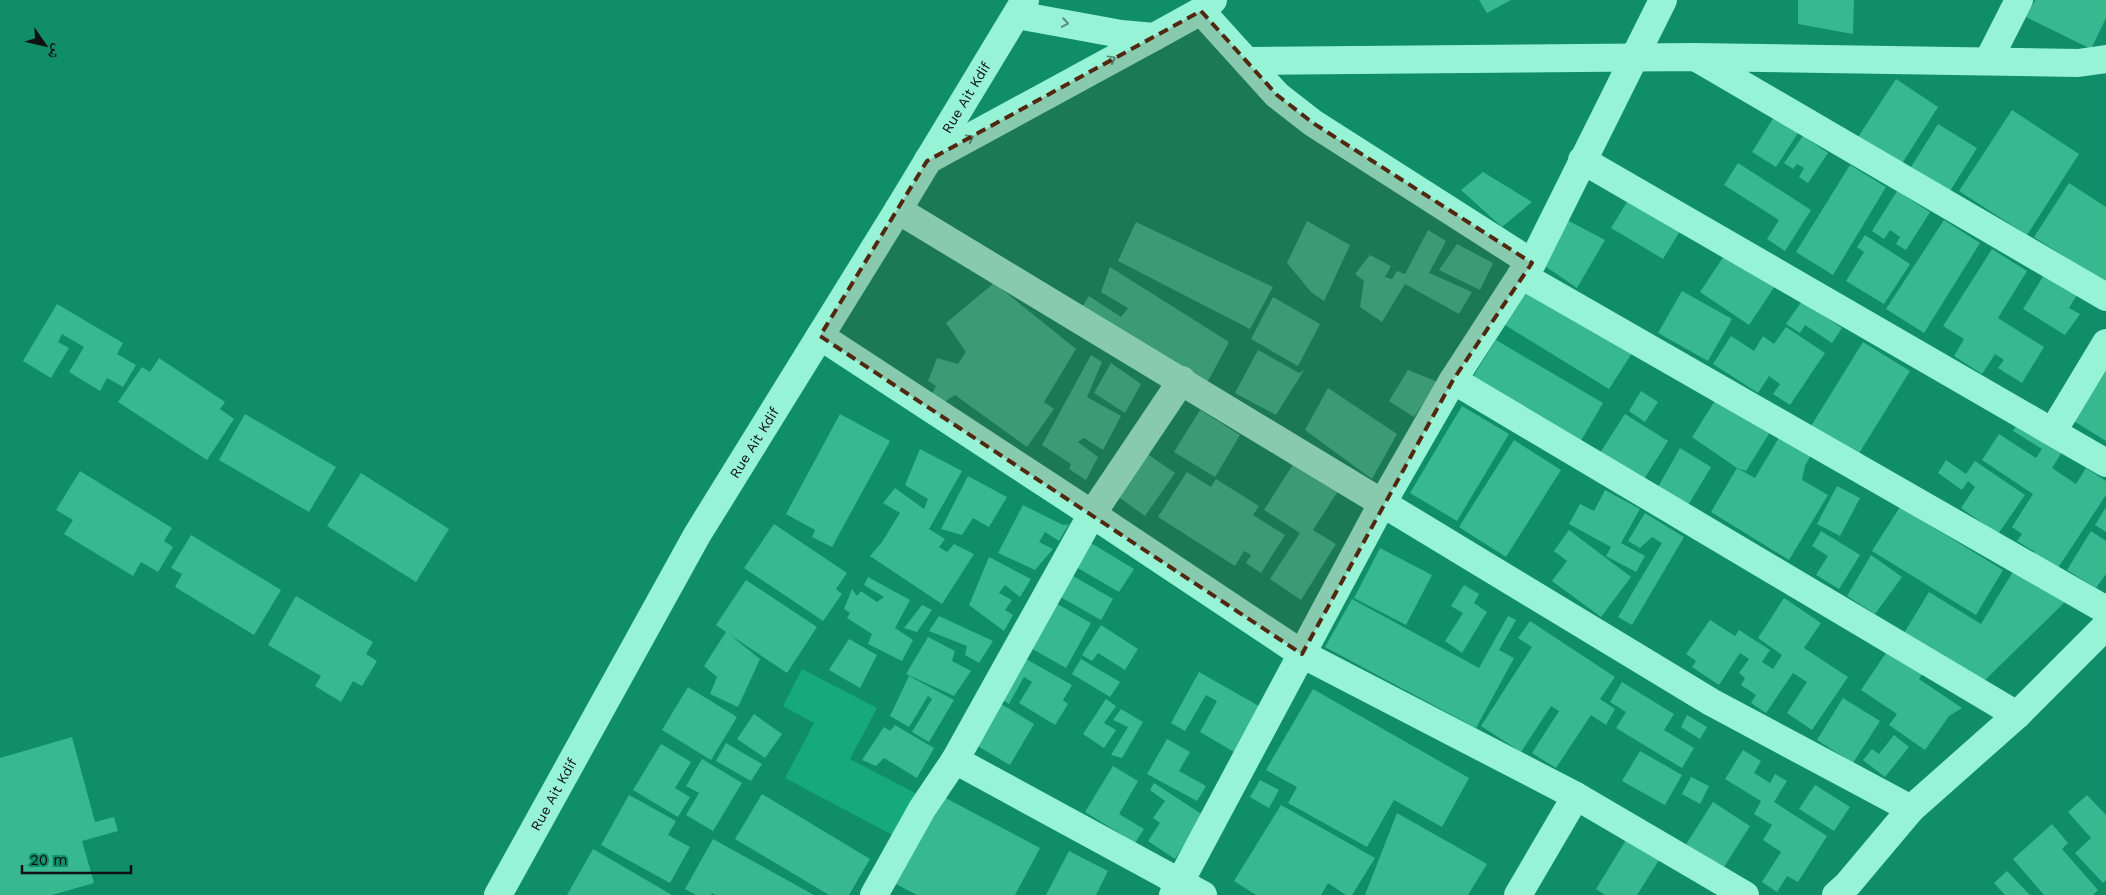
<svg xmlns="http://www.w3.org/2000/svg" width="2106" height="895" font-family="'Work Sans','Noto Naskh Arabic',sans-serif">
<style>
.green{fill:#16a97a}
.building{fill:#37b88f}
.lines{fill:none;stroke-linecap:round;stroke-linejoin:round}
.minor{stroke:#97f3d6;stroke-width:28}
.oneway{stroke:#5b8d7d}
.marked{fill:#522710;fill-opacity:0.2;stroke:#522710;stroke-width:4;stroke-dasharray:10 6;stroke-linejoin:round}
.labels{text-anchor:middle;stroke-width:4.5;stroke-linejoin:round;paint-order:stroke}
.street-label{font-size:14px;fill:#111;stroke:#0f8e67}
</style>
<rect width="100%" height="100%" fill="#0f8e67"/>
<polygon class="green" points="802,669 877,708 850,759 921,796 898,838 785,778 814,723 783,706"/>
<g class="building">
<polygon points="1479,0 1511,0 1487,13"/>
<polygon points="1798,0 1854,0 1853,34 1798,24"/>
<polygon points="2035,0 2106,0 2106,18 2091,49 2026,17"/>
<polygon points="1896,79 1938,107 1901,165 1858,137"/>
<polygon points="2012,110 2079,154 2027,235 1959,191"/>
<polygon points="1774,117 1798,133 1776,167 1752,152"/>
<polygon points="1938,124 1977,148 1950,191 1911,167"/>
<polygon points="1803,136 1828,153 1808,183 1799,177 1804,168 1797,164 1793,169 1784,163"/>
<polygon points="1738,163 1811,210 1785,251 1767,239 1779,220 1724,185"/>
<polygon points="1850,165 1886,187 1833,275 1796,252"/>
<polygon points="1483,172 1532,202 1502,227 1461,190"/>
<polygon points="2069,183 2106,207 2106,283 2034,237"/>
<polygon points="1897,191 1930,212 1906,250 1896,244 1900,237 1890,230 1884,239 1872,231"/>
<polygon points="1630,197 1682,228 1663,259 1611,228"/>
<polygon points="1565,219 1605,240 1577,288 1542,264"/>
<polygon points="1944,220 1980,243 1924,333 1886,309"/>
<polygon points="1307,221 1350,245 1324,301 1311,292 1287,263"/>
<polygon points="1136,222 1273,287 1250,329 1118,261"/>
<polygon points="1428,230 1446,241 1429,273 1472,292 1459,314 1405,284 1382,322 1360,307 1364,281 1355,274 1370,255 1391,266 1385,277 1392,279 1397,271 1405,274"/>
<polygon points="1865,235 1910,264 1884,304 1846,281 1864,252 1857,247"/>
<polygon points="1457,244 1493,263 1480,290 1439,270"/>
<polygon points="1992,249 2027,271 1998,318 2044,347 2022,383 1998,368 2004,360 1995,354 1982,374 1954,356 1964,339 1943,326"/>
<polygon points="1726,253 1775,286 1749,325 1700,292"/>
<polygon points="1110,267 1229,342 1207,383 1079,312 1089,296 1121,317 1128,308 1101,292"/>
<polygon points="2047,270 2080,290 2069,308 2080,314 2065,335 2023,309"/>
<polygon points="994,283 1076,349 1044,402 1054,409 1027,447 955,395 943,403 930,398 936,386 928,381 937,358 958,364 966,352 946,323"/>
<polygon points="1528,288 1632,353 1609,389 1505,325"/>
<polygon points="1682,291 1732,319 1708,361 1658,333"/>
<polygon points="1273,297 1320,324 1298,366 1251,339"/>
<polygon points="1802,301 1842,328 1832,343 1805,325 1800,333 1786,324"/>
<polygon points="57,304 123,343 117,354 136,365 123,387 107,378 100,391 69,372 84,347 62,334 58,342 69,348 51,378 23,361"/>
<polygon points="1786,327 1825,353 1790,405 1773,394 1780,384 1769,376 1758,393 1713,364 1731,336 1754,351 1763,336 1774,344"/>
<polygon points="1496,340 1603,403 1579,444 1471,380"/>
<polygon points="1863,342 1910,371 1858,455 1811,426"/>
<polygon points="1258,350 1299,373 1304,370 1276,415 1235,393"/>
<polygon points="1091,355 1102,362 1087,397 1121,416 1103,450 1084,438 1078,442 1098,457 1086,480 1069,469 1071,464 1042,445"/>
<polygon points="159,358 225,402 220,409 234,419 207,460 118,402 142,367 150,372"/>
<polygon points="1111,363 1141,384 1125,413 1094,393"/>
<polygon points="2106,365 2106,441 2072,420"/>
<polygon points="1408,370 1438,382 1414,417 1389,401"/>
<polygon points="1328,388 1397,434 1372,479 1305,430"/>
<polygon points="1641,391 1658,402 1645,422 1629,411"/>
<polygon points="1716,399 1770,432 1746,471 1737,468 1692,437"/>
<polygon points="1462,406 1509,434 1457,521 1410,493"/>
<polygon points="1200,410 1240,435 1215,477 1174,452"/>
<polygon points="245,414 336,467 309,512 219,460"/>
<polygon points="840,414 890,441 832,547 812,537 815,530 786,514"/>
<polygon points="1625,414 1668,441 1641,484 1598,456"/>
<polygon points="2018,423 2062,452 2052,468 2076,484 2086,468 2106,481 2106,495 2054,574 2031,558 2035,552 2017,541 2022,534 2012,527 2033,494 1982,460 1999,434 2036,458 2042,449 2013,431"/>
<polygon points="1781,434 1812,453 1805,466 1802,480 1828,495 1789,560 1711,512 1737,468 1755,478"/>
<polygon points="1514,440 1561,470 1506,557 1459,527"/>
<polygon points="1680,448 1711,467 1687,507 1658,487"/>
<polygon points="920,449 962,471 929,529 945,539 939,547 947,552 954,544 974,554 942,604 870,556 882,542 900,513 883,503 895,488 924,509 928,499 905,485"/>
<polygon points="1143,451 1175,473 1145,516 1113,493"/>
<polygon points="1946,460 1966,474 1975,461 2025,495 1998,534 1961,508 1975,487 1968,481 1962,490 1938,473"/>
<polygon points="1294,463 1338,491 1313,530 1336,544 1301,600 1270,579 1300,533 1264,510"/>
<polygon points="80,471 172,528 164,541 173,547 158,572 141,562 133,576 64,534 73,520 56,510"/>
<polygon points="1187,472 1211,487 1216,479 1259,506 1253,515 1285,535 1261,573 1246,563 1251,555 1244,551 1235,566 1158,517"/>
<polygon points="361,473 449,529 416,582 327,526"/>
<polygon points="968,476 1007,497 989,527 973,518 962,535 941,529"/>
<polygon points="1837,486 1860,498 1840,536 1817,524"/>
<polygon points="1605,490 1640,509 1621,543 1645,556 1636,572 1606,556 1611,547 1569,524 1580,504 1594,511"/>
<polygon points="1023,505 1063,525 1069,524 1059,541 1045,532 1039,542 1053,549 1035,570 998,553"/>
<polygon points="1900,507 2003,570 1976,615 1872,551"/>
<polygon points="2106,507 2106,532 2095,525"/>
<polygon points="1645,513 1684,537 1632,625 1618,617 1662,543 1652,537 1640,548 1628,541"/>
<polygon points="774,524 847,573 836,589 842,594 823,621 744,568"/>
<polygon points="1569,530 1631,577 1601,617 1552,581 1567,561 1554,551"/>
<polygon points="1821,531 1860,555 1839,589 1816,575 1828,556 1812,546"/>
<polygon points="2091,531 2106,541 2106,574 2096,588 2067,570"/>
<polygon points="191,535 281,590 254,635 175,587 182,574 171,568"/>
<polygon points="1091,543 1134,569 1119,592 1076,567"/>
<polygon points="1380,548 1432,575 1406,625 1354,598"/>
<polygon points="1871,555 1902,577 1875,614 1847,596"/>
<polygon points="989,557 1031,579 1020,597 1005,585 999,593 1012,600 1005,610 1013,615 1004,631 969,605"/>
<polygon points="2014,570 2065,602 1983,682 1904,633 1929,592 1981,624"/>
<polygon points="1068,573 1113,599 1101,620 1055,594"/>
<polygon points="868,577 910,600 895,628 913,640 902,661 868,644 872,634 847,618 850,613 844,609 852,589 857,596 861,591 877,602 884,597 864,585"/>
<polygon points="746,580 817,627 787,673 729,634 760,659 738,707 710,694 717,677 704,666 726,632 716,625"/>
<polygon points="1464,585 1479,594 1474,603 1487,612 1462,653 1445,641 1463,613 1451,606"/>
<polygon points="296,596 373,642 366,654 377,661 362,686 353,681 341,702 315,686 321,676 268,645"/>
<polygon points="1784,598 1821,623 1804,648 1848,677 1812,730 1787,713 1807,682 1793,673 1766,713 1751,703 1756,695 1741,685 1745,678 1739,673 1749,659 1740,653 1719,685 1692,667 1696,661 1686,654 1710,620 1735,636 1739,630 1770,650 1762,662 1773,669 1782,655 1758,638"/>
<polygon points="1352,599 1479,668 1508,616 1516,620 1499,650 1514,658 1476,728 1325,647"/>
<polygon points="1052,601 1091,623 1066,668 1027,646"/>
<polygon points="922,605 932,610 917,632 904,628"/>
<polygon points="939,616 993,641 979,663 965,655 967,646 929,631"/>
<polygon points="1530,621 1615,677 1600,699 1615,709 1606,725 1591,715 1556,768 1532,753 1559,711 1551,706 1521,752 1481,726 1532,647 1518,638"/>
<polygon points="1101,625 1138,649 1125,670 1098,653 1092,661 1082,655"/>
<polygon points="928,637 955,651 952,661 971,671 954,696 906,674"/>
<polygon points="849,639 877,655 860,688 829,670"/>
<polygon points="1890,647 1924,671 1919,679 1962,708 1949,716 1925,750 1889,725 1897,714 1861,690"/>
<polygon points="1019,655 1072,685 1063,700 1068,704 1055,725 1019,703 1032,682 1024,677 1009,704 996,696"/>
<polygon points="1081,659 1120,682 1110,697 1072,674"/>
<polygon points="1199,672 1259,706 1234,752 1200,732 1217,701 1206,695 1185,731 1171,723"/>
<polygon points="909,676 954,700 929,742 912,732 932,699 928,696 909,727 890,716"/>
<polygon points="1622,682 1674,714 1664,730 1694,748 1682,768 1616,728 1626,712 1610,702"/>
<polygon points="688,687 737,717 711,760 662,730"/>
<polygon points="1313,689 1469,778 1442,827 1394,800 1367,847 1288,803 1297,787 1266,770"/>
<polygon points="1843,698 1880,721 1853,763 1817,740"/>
<polygon points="1106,699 1116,706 1104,723 1116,730 1104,748 1083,734"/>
<polygon points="998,702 1034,724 1010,765 974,744"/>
<polygon points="1121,709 1143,722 1122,758 1111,755 1128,727 1113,720"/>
<polygon points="754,714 782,734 765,758 737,739"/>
<polygon points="1687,715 1707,727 1700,739 1681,727"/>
<polygon points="895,725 934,748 917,778 884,758 876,766 862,760 884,727 890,731"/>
<polygon points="1894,735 1909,747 1885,777 1863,760 1872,749 1879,754"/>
<polygon points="72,737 95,822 114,817 118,831 82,841 94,883 52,895 0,895 0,758"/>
<polygon points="1167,739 1190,752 1179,771 1206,786 1197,801 1147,774"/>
<polygon points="726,743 762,764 751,781 716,761"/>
<polygon points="661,744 691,762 675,788 690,797 678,817 633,790"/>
<polygon points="1743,750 1761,761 1754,773 1770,783 1775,774 1787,781 1774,802 1827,836 1798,882 1787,876 1777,892 1762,882 1781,852 1763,840 1772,825 1754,814 1761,801 1725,779"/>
<polygon points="1640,751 1682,775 1665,805 1622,781"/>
<polygon points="702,759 742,783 713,831 686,815 699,793 686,786"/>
<polygon points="1113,766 1138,781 1119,814 1144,829 1135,843 1085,812"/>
<polygon points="1691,777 1709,786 1700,804 1682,794"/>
<polygon points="1260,780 1279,790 1269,808 1250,797"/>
<polygon points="1154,783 1203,815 1175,859 1148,841 1160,823 1153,818 1165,801 1150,790"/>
<polygon points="1815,785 1850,807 1834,831 1799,809"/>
<polygon points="762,794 870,859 849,895 829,895 735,839"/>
<polygon points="938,794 1040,848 1015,895 917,895 892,882"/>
<polygon points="629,795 676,821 668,835 690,847 670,883 601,845"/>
<polygon points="2087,795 2106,815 2106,880 2103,883 2075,853 2091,838 2068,812"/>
<polygon points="1713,802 1750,826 1719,875 1685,846"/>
<polygon points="1281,805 1375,858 1352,895 1346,895 1328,883 1321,895 1256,895 1234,881"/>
<polygon points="1397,813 1487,864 1468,895 1365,895"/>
<polygon points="2052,824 2068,843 2062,849 2098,890 2093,895 2044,895 2013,859"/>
<polygon points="713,839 814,895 715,895 712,893 711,895 696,895 685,889"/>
<polygon points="1626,840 1659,860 1637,895 1605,895 1596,889"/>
<polygon points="593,849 672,895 567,895"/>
<polygon points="1069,851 1108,871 1096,895 1046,895"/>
<polygon points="2007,871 2030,895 2005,895 1994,883"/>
</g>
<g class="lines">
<g class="minor">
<polyline points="1201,11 1277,95 1313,123 1532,263"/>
<polyline points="1017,15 1121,34 1154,37 1201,11 1213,0"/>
<polyline points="1695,57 2106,297"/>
<polyline points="1248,61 1694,57 2078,63 2106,59"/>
<polyline points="1988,61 2019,0"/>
<polyline points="928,160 1154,37"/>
<polyline points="1582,160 2106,463"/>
<polyline points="898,210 1711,702 1911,809"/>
<polyline points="1521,275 2106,610"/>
<polyline points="820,336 1092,514 1302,654 1576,796 1745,895"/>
<polyline points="1453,380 2017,715"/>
<polyline points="2053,431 2106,343"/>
<polyline points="955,760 1203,895"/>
<path id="s1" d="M498 895 697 535 898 210 1025 0"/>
<polyline points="874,895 922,809 955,760 1092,514 1182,380"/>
<polyline points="1173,895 1383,502 1453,380 1521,275 1532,263 1663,0"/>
<polyline points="1518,895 1576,796"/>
<polyline points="1836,895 1848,884 1911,809 2017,715 2106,626"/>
</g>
</g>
<defs><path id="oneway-chevron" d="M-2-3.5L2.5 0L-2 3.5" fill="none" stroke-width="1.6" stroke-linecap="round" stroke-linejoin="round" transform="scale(1.25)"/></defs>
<g class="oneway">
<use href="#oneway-chevron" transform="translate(1065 23) rotate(10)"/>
<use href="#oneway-chevron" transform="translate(1112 59) rotate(-29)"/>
<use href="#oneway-chevron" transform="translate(970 138) rotate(-29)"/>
</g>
<path class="marked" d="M1201 11 1277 95 1313 123 1532 263 1453 380 1302 654 820 336 927 161Z"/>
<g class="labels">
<g class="street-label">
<text dy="5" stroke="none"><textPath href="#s1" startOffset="925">Rue Ait Kdif</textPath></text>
<text dy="5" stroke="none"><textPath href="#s1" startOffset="520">Rue Ait Kdif</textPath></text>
<text dy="5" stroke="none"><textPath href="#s1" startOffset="115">Rue Ait Kdif</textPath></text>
</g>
</g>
<g transform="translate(45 45) rotate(124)" stroke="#0f8e67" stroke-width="4" paint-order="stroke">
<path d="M0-4L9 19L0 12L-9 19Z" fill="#111111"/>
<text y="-8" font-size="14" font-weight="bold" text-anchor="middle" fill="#111111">ش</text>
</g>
<path d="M22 865v8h109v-8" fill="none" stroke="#111111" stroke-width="2.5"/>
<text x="30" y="865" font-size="15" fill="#111111" stroke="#0f8e67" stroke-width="4" paint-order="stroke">20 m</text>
</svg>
